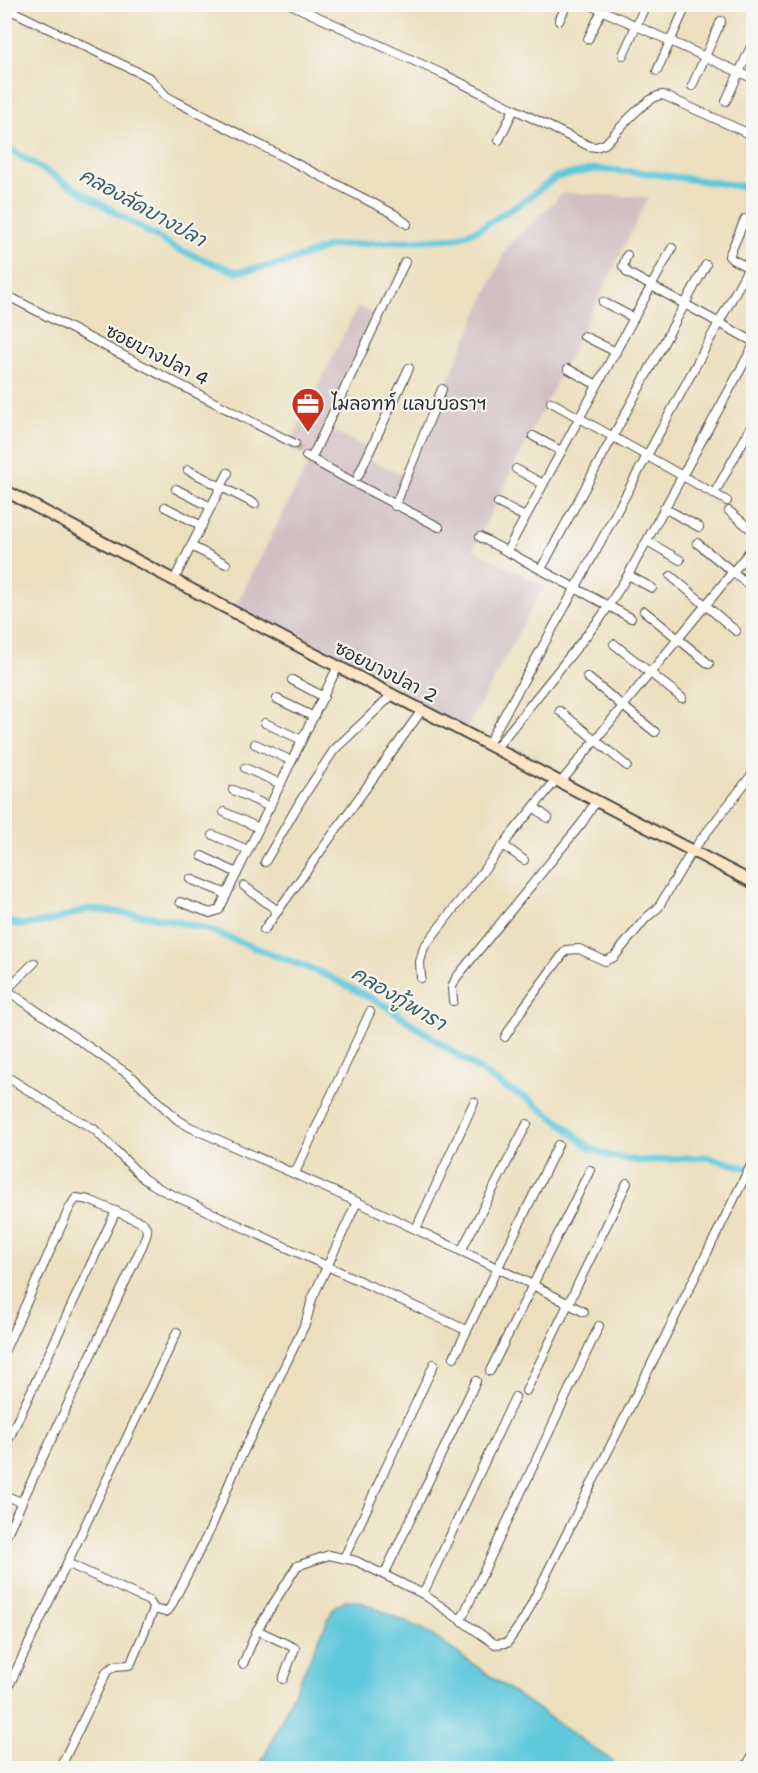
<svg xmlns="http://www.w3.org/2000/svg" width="758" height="1773" font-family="'Shantell Sans','Playpen Sans Thai',sans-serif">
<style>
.industrial{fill:#d2bec2}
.water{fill:#5fc8dc;stroke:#457a84;stroke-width:1.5}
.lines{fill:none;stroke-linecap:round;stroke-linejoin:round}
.canal{stroke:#5fc8dc;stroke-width:7}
.street-tunnel{stroke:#c5bba0;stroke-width:8;stroke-dasharray:8 4;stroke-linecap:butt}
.street-casing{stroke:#484641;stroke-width:10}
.secondary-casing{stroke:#484641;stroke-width:14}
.street{stroke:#fff;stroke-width:8}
.secondary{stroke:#fce5c4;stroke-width:10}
.labels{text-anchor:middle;stroke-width:4.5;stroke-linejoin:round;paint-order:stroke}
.street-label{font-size:18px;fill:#2b2b2b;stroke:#f6f6f2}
.poi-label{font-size:18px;fill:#2b2b2b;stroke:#f6f6f2;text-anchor:start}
.water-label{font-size:20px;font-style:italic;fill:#3b5a60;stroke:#f6f6f2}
</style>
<rect width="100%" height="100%" fill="#f6f6f2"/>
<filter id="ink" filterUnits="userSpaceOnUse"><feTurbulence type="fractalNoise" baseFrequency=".0167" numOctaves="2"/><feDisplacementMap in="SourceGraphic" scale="12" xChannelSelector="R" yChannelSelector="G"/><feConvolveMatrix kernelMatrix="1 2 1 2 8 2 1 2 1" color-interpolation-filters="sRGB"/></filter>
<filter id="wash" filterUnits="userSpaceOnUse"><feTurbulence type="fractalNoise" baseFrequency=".008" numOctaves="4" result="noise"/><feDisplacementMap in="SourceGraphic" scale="24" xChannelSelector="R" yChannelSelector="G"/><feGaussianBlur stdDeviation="1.35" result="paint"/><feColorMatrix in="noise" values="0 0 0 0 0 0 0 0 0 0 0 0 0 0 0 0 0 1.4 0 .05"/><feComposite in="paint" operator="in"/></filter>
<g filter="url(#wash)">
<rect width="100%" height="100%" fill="#ecdfbd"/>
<polygon class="industrial" points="563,193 649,197 473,549 544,586 465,732 233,611 311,459 288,447 358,306 379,317 326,428 368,449 365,458 406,476 507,247"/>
<polygon class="water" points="346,1600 361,1602 424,1630 612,1761 617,1768 259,1768 334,1607"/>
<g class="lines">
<g class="canal">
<polyline points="4,146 175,248 236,272 285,263 330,246 456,238 479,229 527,199 556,177 595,169 647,173 754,188"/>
<polyline points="4,921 22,925 51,921 88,909 150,916 203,928 324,974 386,1006 506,1088 528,1099 565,1126 590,1148 610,1156 638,1161 707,1157 754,1170"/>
</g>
</g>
</g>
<g filter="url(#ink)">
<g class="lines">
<polyline class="street-tunnel" points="295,444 306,456"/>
<defs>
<g id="street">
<path d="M290 4 445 75 589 146 596 147 605 144C617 132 647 95 663 95L754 136"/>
<polyline points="588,4 754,79"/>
<polyline points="4,7 150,78 166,96 175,101 394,214 407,224"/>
<polyline points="559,21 567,4"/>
<polyline points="588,39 605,4"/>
<polyline points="623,55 646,4"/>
<polyline points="657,71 685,8"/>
<polyline points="692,86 721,21"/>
<polyline points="726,101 754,40"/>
<polyline points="499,140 514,109"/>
<polyline points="745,219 729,256 733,260 754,270"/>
<polyline points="627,255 623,266 628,273 754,342"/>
<polyline points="742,281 754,287"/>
<polyline points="4,294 295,444"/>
<polyline points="603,302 634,318"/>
<polyline points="584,336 616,352"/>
<polyline points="568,369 597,385"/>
<polyline points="551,402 727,501"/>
<polyline points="533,436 561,451"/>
<polyline points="306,456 353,482"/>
<polyline points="311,459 405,262"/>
<polyline points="516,469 543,484"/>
<polyline points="188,470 255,504"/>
<polyline points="358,476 409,368"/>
<polyline points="358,485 439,527"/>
<polyline points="176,489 211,507"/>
<polyline points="714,494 754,422"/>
<polyline points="498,503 525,517"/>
<polyline points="395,506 442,389"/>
<polyline points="165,507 202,526"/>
<polyline points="664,508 699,527"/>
<polyline points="729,511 754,532"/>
<polyline points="480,537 631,618"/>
<polyline points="647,541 680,560"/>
<polyline points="697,543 754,589"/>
<polyline points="191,546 226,564"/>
<polyline points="507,551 672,248"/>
<polyline points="541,569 706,265"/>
<polyline points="628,575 652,588"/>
<polyline points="671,576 736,631"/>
<polyline points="174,580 228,473"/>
<polyline points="644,611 709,664"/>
<polyline points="614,644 682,698"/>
<polyline points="587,677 655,732"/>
<polyline points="292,680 324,697"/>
<polyline points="277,699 314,717"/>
<polyline points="560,711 627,766"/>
<polyline points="265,723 302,740"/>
<polyline points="255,744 292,761"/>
<polyline points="488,744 576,587 749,267"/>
<polyline points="496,748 602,616 628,575 754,345"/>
<polyline points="245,768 281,784"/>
<polyline points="561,782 754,546"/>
<polyline points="233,790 270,807"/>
<polyline points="534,807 548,818"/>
<polyline points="224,812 259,828"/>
<polyline points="213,835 248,850"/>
<polyline points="503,845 524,860"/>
<polyline points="202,856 237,873"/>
<polyline points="265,862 301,800 334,750 393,694"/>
<polyline points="190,879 227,894"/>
<polyline points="244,886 278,911"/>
<polyline points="180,902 210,913 219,910 338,666"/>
<polyline points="264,930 422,710"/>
<polyline points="421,978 420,962 424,947 514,831 556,780"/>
<polyline points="4,988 132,1077 178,1120 190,1127 375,1210 533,1285 584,1312"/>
<polyline points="6,990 34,963"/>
<polyline points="453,1001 452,987 456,978 582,823 596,801"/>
<polyline points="505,1037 521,1011 566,950 579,949 605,961 614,957 646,918 658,908 692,851 754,772"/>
<polyline points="4,1075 60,1110 94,1129 144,1179 162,1190 466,1330"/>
<polyline points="295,1173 370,1012"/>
<polyline points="416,1229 474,1102"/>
<polyline points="461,1251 527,1124"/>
<path d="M4 1352 70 1207 76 1198 89 1200 143 1223C150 1230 146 1236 143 1244L4 1540"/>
<polyline points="454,1357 558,1145"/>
<polyline points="490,1371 590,1170"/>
<polyline points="526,1391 627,1183"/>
<polyline points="4,1449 116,1211"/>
<polyline points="4,1495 21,1502"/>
<polyline points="344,1558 434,1364"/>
<polyline points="384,1575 476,1381"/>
<polyline points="423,1594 515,1397"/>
<polyline points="154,1609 165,1612 170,1608 210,1530 237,1465 306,1322 312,1299 357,1202"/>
<polyline points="461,1620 599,1326"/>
<polyline points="257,1630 295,1648 283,1679"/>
<polyline points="243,1664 257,1630 297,1566 329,1555 356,1561 423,1594 495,1644 507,1643 524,1619 754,1159"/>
<polyline points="4,1696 177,1332"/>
<polyline points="60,1768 107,1671 115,1666 129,1665 131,1663 154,1609 149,1601 67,1563"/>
<polyline points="745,1768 754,1753"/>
</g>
<polyline id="secondary" points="4,490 264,628 754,883"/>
</defs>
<use href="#street" class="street-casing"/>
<use href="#secondary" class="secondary-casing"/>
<use href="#street" class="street"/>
<use href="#secondary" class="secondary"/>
</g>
</g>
<defs>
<symbol id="office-pin" viewBox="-11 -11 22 30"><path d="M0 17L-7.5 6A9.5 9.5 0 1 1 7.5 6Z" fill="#c8321e" stroke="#f6f6f2"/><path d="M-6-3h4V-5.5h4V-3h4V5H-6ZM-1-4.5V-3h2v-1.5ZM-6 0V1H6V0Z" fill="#fff"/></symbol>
</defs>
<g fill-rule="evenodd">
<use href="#office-pin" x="289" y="385" width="38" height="52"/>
</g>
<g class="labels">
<g class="street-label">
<text transform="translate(157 355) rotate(27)" y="6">ซอยบางปลา 4</text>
<text transform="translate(386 672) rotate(27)" y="6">ซอยบางปลา 2</text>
</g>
<g class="poi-label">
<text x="331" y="410">ไมลอทท์ แลบบอราฯ</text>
</g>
<g class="water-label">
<text transform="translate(143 207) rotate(29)" y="7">คลองลัดบางปลา</text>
<text transform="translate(399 998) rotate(31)" y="7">คลองกู้พารา</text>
</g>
</g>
<rect width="758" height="1773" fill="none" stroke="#f6f6f2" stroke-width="24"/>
</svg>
